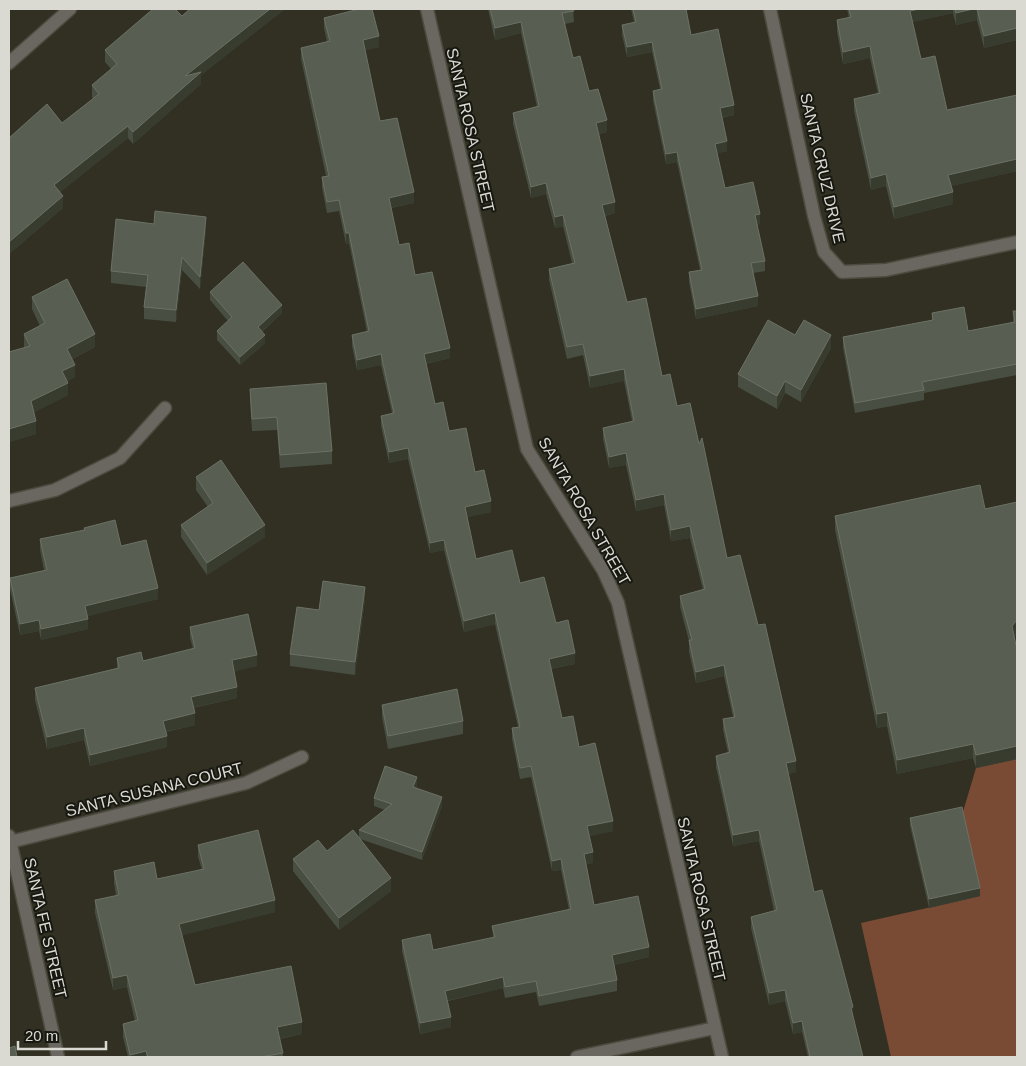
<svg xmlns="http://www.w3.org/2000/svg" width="1026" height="1066" font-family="Helvetica,sans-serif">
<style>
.green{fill:#794b35}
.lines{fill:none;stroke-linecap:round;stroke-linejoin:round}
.minor-casing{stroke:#4c4b3f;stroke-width:15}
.minor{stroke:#6a6660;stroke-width:12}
.wall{fill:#484e42}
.shaded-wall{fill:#383c2f}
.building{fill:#585e51;stroke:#6c7166}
.labels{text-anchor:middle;stroke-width:4;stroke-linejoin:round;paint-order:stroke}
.street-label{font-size:16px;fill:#dbdad2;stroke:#181812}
</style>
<rect width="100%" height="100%" fill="#313023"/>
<polygon class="green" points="1017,759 1017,1057 891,1057 861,923 980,896 962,815 976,768"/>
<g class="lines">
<defs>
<g id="minor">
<polyline points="427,9 527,449 603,570 618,603 722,1057"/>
<polyline points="770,9 814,216 824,252 842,272 886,270 1017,242"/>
<polyline points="9,63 70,9"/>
<polyline points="9,501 55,490 120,458 165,408"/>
<polyline points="9,836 58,1057"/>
<polyline points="10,842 246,783 302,757"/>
<polyline points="577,1057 715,1028"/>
</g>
</defs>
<use href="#minor" class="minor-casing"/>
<use href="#minor" class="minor"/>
</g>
<g class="wall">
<polygon points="190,9 285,9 201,75 201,84 133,144 128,138 60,192 63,208 9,254 9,138 62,123 93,99 92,97 92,85 111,69 105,62 105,50 182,16"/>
<polygon points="488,9 573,9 574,22 565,24 573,58 589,91 607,132 599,134 615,213 605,216 627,302 677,406 699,444 727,558 796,772 788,774 814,892 853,1018 863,1057 808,1057 802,1032 793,1034 785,1001 769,1005 751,928 751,917 774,911 759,841 733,846 716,767 716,756 728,753 723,730 723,719 733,717 724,676 696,683 689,652 689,641 680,607 680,596 703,590 690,538 671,541 664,505 636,511 626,465 609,468 603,439 603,428 632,421 624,381 590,388 583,355 567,359 549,280 549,269 572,263 563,226 555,228 546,194 531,198 513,124 513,113 537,107 521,33 495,40"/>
<polygon points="631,9 686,9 691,35 734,115 722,118 727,151 717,153 725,188 760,224 757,225 765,261 765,271 753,273 758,306 696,319 689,282 689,272 700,270 677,162 666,164 653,101 653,91 660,89 652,52 627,57 622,35 622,25 634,22"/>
<polygon points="847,9 1017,9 1017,40 984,48 977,20 956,25 953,13 912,22 921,59 947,110 1017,95 1017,172 1017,171 951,186 953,204 894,219 886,186 871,190 854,111 854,99 878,94 870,58 843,64 837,32 837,20 849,18"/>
<polygon points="324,18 379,47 365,50 380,121 414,203 391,208 399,245 415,275 450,358 426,364 435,404 449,431 475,472 491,512 467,517 476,559 520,583 556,623 575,664 551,669 562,718 579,747 613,831 589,836 593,863 586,864 594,905 649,957 614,965 617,980 617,991 539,1006 536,992 505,998 503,988 448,1001 451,1027 420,1034 402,951 402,940 433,950 493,938 492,926 569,910 561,870 552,871 531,777 520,779 512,739 512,728 518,727 495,624 464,632 444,550 430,553 408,459 389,463 381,426 381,416 392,413 381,365 357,370 352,346 352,335 367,332 349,243 346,244 339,211 327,213 322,188 322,177 326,176 301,59 301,48 327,42 324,28"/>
<polygon points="206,229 200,289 182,270 176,322 144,319 144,307 146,287 111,283 111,271"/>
<polygon points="210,292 282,313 262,332 265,343 240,365 217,340 217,331 228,321 210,300"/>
<polygon points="32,297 95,347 72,359 75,377 67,381 68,395 34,412 36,434 9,442 9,352 24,348 24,334 40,326 32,309"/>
<polygon points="1013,311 1017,311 1017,375 924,393 924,400 855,413 843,348 843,337 932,321 932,313 968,331 1013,322"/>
<polygon points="795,335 831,348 801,402 785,393 777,409 738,387 738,374"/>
<polygon points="250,389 332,451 332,464 280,468 277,430 252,431 250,401"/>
<polygon points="196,477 265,537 207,575 181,537 181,525 208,507 196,490"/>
<polygon points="1017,502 1017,634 1014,637 1017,650 1017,759 976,768 973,758 897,774 887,726 877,728 835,530 835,516 985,509"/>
<polygon points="84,528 121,546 158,599 87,616 88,629 41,640 39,631 20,635 10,589 10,578 44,570 40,550 40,539 84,530"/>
<polygon points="365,599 355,675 290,666 290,654 319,610"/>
<polygon points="190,627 257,666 234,671 237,698 193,708 195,725 166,732 167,747 90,766 84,740 47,749 35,700 35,688 117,668 117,658 143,661 193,649 190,638"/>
<polygon points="382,705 463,721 463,734 388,749 382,717"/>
<polygon points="417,785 416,788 442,806 422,860 360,839 391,891 339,930 293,871 293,859 327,851 359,837 359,830 385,810 374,806 374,798"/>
<polygon points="910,818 980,896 929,908 910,826"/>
<polygon points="198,845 275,912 182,935 195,985 302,1034 280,1039 283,1053 283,1057 128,1057 123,1037 123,1024 135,1021 127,987 113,990 95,913 95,900 116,896 114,883 114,871 157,879 202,870 198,857"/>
</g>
<g class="shaded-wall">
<polygon points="270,9 285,9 201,75 201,84 133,144 133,132 185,76"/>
<polygon points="919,9 953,9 953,13 910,23 910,11"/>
<polygon points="973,9 977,9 977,20 956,25 956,13"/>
<polygon points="521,22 521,33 495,40 495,28"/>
<polygon points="1017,28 1017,40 984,48 984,36"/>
<polygon points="379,36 379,47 363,51 363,40"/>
<polygon points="652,42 652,52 627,57 627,47"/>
<polygon points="870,46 870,58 843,64 843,52"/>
<polygon points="734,105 734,115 720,118 720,108"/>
<polygon points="607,120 607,132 596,134 596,123"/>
<polygon points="128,126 128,138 54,197 54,185"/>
<polygon points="727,141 727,151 715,154 715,144"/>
<polygon points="677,152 677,162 666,164 666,154"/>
<polygon points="1017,159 1017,171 948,187 948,175"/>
<polygon points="886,174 886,186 871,190 871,178"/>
<polygon points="546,183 546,194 531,198 531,187"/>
<polygon points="414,192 414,203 389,208 389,198"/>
<polygon points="953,192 953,204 894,219 894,207"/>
<polygon points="63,196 63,208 9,254 9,242"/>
<polygon points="615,202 615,213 602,216 602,205"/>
<polygon points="760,214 760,224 755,225 755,215"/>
<polygon points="563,215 563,226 555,228 555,217"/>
<polygon points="206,217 206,229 200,289 200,277"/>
<polygon points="346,233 349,233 349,243 346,244"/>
<polygon points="182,257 182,270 176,322 176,310"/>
<polygon points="758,296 758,306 696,319 696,309"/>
<polygon points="282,305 282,313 258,335 258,327"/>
<polygon points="95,334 95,347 67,361 67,349"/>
<polygon points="265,335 265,343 240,365 240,357"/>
<polygon points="831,335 831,348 801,402 801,390"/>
<polygon points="450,348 450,358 424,364 424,354"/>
<polygon points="381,354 381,365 357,370 357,360"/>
<polygon points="75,365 75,377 62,384 62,371"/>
<polygon points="624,369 624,381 590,388 590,376"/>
<polygon points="785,381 785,393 777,409 777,396"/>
<polygon points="68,383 68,395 31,414 31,401"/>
<polygon points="36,421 36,434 9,442 9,429"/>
<polygon points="408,448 408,459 389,463 389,452"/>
<polygon points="626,453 626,465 609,468 609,457"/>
<polygon points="664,494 664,505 636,511 636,500"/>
<polygon points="491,501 491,512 465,518 465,507"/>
<polygon points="265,525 265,537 207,575 207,563"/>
<polygon points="690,526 690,538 671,541 671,530"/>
<polygon points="444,540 444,550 430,553 430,543"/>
<polygon points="365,587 365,599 355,675 355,662"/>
<polygon points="158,588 158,599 85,617 85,606"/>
<polygon points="495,613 495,624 464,632 464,621"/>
<polygon points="88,619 88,629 41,640 41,629"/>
<polygon points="39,620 39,631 20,635 20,624"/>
<polygon points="1017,620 1017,634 1012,640 1012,626"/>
<polygon points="575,653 575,664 549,669 549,659"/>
<polygon points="257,655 257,666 232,672 232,660"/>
<polygon points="724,665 724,676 696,683 696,672"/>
<polygon points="237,687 237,698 191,708 191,697"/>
<polygon points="887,712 887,726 877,728 877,714"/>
<polygon points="195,713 195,725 163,732 163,721"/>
<polygon points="84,728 84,740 47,749 47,737"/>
<polygon points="167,736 167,747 90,766 90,755"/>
<polygon points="973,744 973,758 897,774 897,760"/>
<polygon points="1017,746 1017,759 976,768 976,755"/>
<polygon points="796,761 796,772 786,775 786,763"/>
<polygon points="417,777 417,785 413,796 413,787"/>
<polygon points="442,797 442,806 422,860 422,852"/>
<polygon points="613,821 613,831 587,837 587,826"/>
<polygon points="759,830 759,841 733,846 733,835"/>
<polygon points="593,852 593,863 584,865 584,854"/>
<polygon points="561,859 561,870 552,871 552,861"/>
<polygon points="391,878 391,891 339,930 339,918"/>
<polygon points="980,888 980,896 929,908 929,899"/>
<polygon points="275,900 275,912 179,936 179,924"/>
<polygon points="649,947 649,957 612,965 612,955"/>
<polygon points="127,975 127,987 113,990 113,978"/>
<polygon points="503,977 503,988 445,1001 445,991"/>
<polygon points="785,990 785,1001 769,1005 769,993"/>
<polygon points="853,1007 853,1019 851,1008"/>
<polygon points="451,1017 451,1027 420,1034 420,1023"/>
<polygon points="802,1021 802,1032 793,1034 793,1023"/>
<polygon points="302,1022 302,1034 277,1039 277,1027"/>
<polygon points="146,1051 146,1057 130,1057 130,1055"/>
</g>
<g class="building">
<polygon points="153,9 175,9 182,16 190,9 270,9 185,76 201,72 133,132 128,126 54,185 63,196 9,242 9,138 47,104 62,123 99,94 92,85 117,64 105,50"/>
<polygon points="359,9 372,9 379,36 363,40 380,121 397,118 414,192 389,198 399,245 409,243 415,275 432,272 450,348 424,354 435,404 443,402 449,431 466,428 475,472 484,470 491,501 465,507 476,559 512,550 520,583 544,577 556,623 568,620 575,653 549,659 562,718 573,716 579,747 595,743 613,821 587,826 593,852 584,854 594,905 638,896 649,947 612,955 617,980 539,996 536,981 505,987 503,977 445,991 451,1017 420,1023 402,940 430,934 433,950 495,937 492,926 571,909 561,859 552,861 531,766 520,768 512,728 520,727 495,613 464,621 444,540 430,543 408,448 389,452 381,416 394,413 381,354 357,360 352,335 369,331 349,233 346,233 339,200 327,202 322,177 329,176 301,48 330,41 324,18"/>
<polygon points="490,9 573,9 574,11 562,13 573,58 580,56 589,91 598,89 607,120 596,123 615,202 602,205 627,302 646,298 662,376 670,374 677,406 690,403 699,444 702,438 727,558 740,555 758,625 765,624 796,761 786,763 814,892 822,890 853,1007 851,1008 863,1057 810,1057 802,1021 793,1023 785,990 769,993 751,917 777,910 759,830 733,835 716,756 730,752 723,719 735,717 724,665 696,672 689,640 692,640 680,596 705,589 690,526 671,530 664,494 636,500 626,453 609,457 603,428 634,421 624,369 590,376 583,344 567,347 549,269 575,263 563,215 555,217 546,183 531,187 513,113 539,106 521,22 495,28"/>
<polygon points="633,9 686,9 691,35 718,29 734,105 720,108 727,141 715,144 725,188 753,182 760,214 755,215 765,261 751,263 758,296 696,309 689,272 702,270 677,152 666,154 653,91 662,89 652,42 627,47 622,25 636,22"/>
<polygon points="849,9 919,9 910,11 921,59 935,56 947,110 1017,95 1017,160 1017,159 948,175 953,192 894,207 886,174 871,178 854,99 880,93 870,46 843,52 837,20 851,17"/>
<polygon points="955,9 973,9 956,13"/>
<polygon points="977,9 1017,9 1017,28 984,36"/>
<polygon points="155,211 206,217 200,277 182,257 176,310 144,307 148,275 111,271 116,219 154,224"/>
<polygon points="243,262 282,305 258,327 265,335 240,357 217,331 232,317 210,292"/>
<polygon points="67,279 95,334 67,349 75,365 62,371 68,383 31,401 36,421 9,429 9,352 30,346 24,334 45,323 32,297"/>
<polygon points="964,307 968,331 1015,322 1013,311 1017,311 1017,364 922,382 924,390 855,403 843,337 933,320 932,313"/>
<polygon points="768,320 795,335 804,320 831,335 801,390 785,381 777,396 738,374"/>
<polygon points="326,383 332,451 280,455 277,417 252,419 250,389"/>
<polygon points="221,460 265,525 207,563 181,525 213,503 196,477"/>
<polygon points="980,485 985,509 1017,502 1017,620 1012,626 1017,650 1017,746 976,755 973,744 897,760 887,712 877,714 835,516"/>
<polygon points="115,520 121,546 146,540 158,588 85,606 88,619 41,629 39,620 20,624 10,578 47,570 40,539 85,530 84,528"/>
<polygon points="323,581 365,587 355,662 290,654 297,607 319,610"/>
<polygon points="248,614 257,655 232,660 237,687 191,697 195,713 163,721 167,736 90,755 84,728 47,737 35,688 119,668 117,658 141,652 143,661 195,648 190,627"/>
<polygon points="457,689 463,721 388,736 382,705"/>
<polygon points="385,766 417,777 413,787 442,797 422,852 359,830 392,804 374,798"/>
<polygon points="962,807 980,888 929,899 910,818"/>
<polygon points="258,830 275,900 179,924 195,985 291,966 302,1022 277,1027 283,1053 261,1057 148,1057 146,1051 130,1055 123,1024 138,1020 127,975 113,978 95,900 119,895 114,871 154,862 157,879 204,869 198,845"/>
<polygon points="353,830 391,878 339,918 293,859 318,840 327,851"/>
<polygon points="15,1046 17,1057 9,1057 9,1048"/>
</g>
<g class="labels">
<g class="street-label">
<text transform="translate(471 130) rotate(77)" y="6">SANTA ROSA STREET</text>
<text transform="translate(823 168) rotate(77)" y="6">SANTA CRUZ DRIVE</text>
<text transform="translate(585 511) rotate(60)" y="6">SANTA ROSA STREET</text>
<text transform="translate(154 789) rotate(-14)" y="6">SANTA SUSANA COURT</text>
<text transform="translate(702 899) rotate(77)" y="6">SANTA ROSA STREET</text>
<text transform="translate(46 928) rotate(77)" y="6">SANTA FE STREET</text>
</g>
</g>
<rect width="1026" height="1066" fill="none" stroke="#dbdad2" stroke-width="20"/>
<path d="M18 1041v8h88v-8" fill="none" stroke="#dbdad2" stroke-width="2.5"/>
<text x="25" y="1041" font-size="15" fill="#dbdad2" stroke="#181812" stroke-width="4" paint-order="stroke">20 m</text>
</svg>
